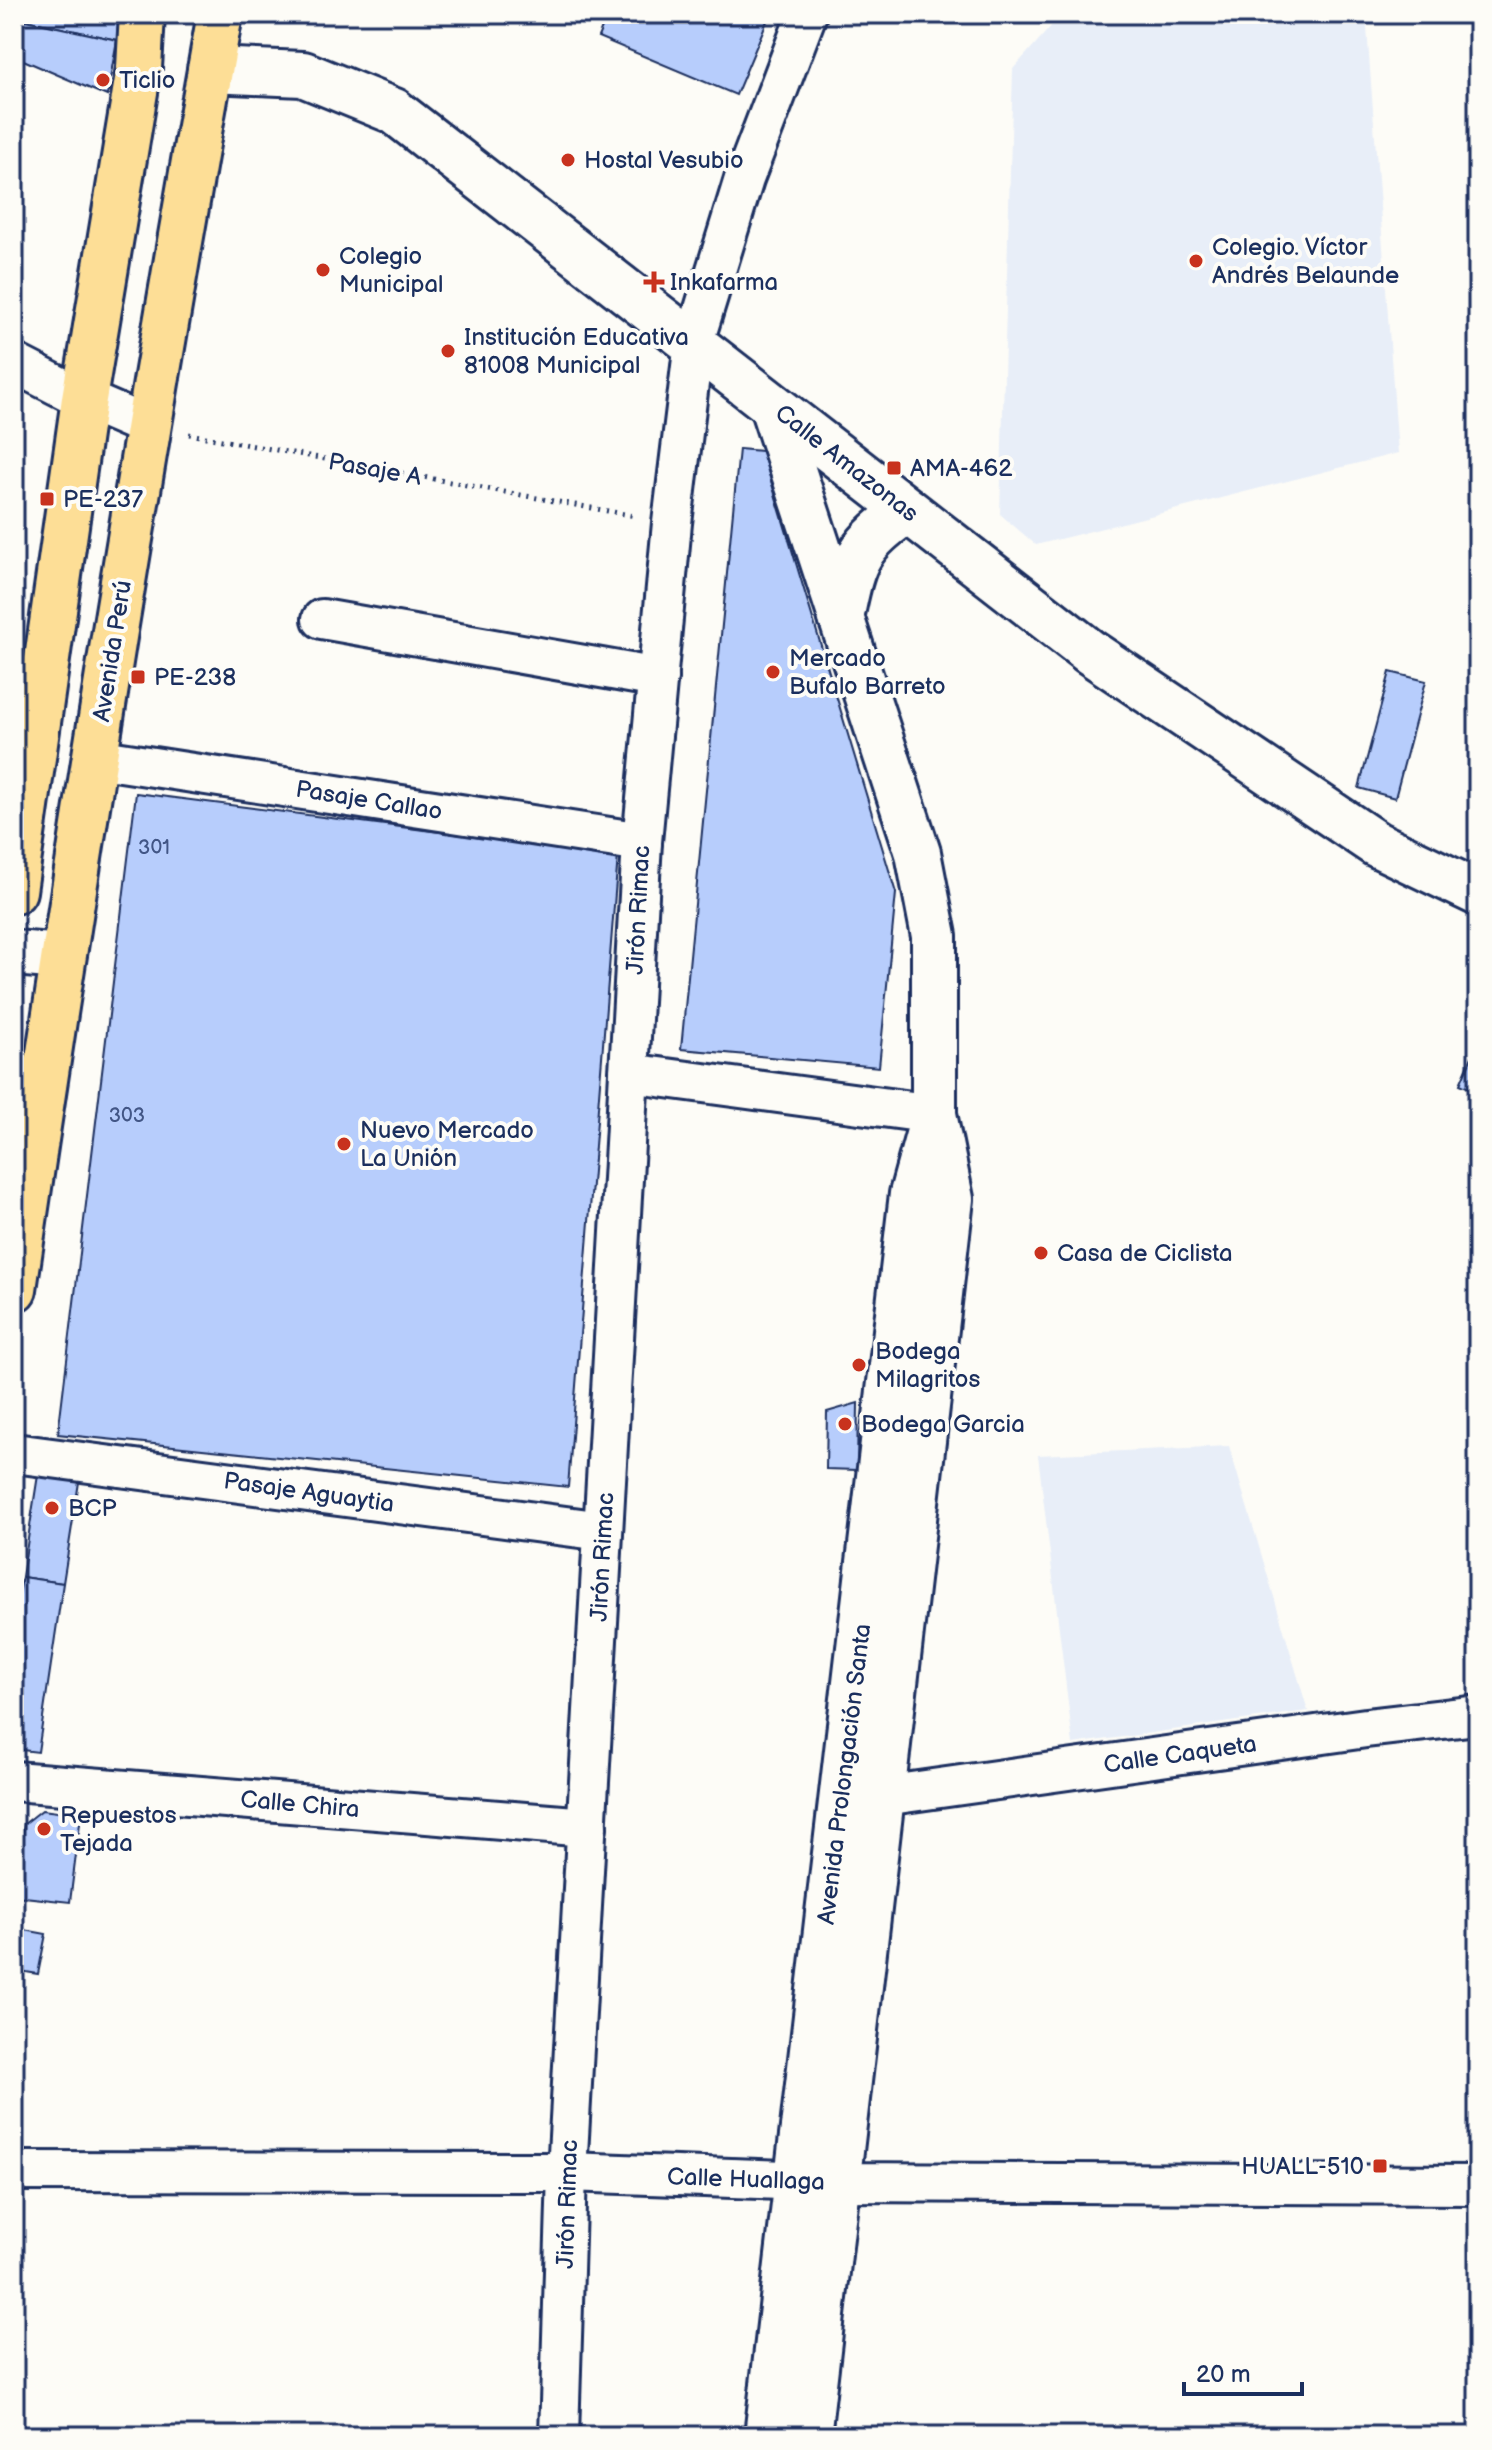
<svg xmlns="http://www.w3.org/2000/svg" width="1492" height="2450" font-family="'Balsamiq Sans',sans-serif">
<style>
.built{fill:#e8eef8}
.building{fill:#b7cdfc;stroke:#1b2f5e;stroke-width:2}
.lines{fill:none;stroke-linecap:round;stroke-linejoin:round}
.street-casing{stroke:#1b2f5e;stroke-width:44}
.secondary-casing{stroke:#1b2f5e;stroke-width:50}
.primary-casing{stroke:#1b2f5e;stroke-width:50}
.path{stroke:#1b2f5e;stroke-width:5;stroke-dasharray:2 6;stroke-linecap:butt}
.street{stroke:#fdfcf7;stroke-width:38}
.secondary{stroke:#fdfcf7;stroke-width:44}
.primary{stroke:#fdde96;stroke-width:44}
.poi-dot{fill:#c8321e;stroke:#fdfcf7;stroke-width:3}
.labels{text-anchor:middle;stroke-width:8;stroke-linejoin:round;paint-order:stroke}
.number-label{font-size:20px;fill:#425686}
.poi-label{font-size:24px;fill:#1b2f5e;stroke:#fdfcf7;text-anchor:start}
.street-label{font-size:24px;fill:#1b2f5e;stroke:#fdfcf7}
</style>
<rect width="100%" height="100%" fill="#fdfcf7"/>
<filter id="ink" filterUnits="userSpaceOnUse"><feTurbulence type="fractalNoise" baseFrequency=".0125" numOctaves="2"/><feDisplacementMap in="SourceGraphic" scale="16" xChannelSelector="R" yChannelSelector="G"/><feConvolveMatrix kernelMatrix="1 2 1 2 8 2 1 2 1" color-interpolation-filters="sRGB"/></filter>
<g filter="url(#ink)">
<g class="built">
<polygon points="1062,14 1366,14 1398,453 1036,545 1000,514 1013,69"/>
<polygon points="1229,1446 1308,1711 1073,1744 1038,1455"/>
</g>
<g class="building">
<polygon points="28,14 123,14 117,40 25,20"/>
<polygon points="608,14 770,14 736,95 598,37"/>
<polygon points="25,20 117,40 107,96 14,56 14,46"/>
<polygon points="739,449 762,451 896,893 879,1067 681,1049"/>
<polygon points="1390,672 1426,681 1395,798 1359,788"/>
<polygon points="136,793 618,855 568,1487 58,1434"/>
<polygon points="1478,1043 1478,1092 1460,1084"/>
<polygon points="858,1403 857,1470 826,1469 827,1412"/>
<polygon points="38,1475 79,1482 63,1583 22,1577"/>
<polygon points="22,1577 63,1583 38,1752 14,1749 14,1627"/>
<polygon points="42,1810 81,1815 70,1902 15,1896 24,1824"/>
<polygon points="14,1928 46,1934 38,1974 14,1970"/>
</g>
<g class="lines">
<defs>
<g id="street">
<polyline points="14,363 84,399 149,427"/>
<polyline points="322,619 658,678"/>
<polyline points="95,758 642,842"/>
<polyline points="629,1073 934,1114"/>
<polyline points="14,1453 603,1531"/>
<polyline points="14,1781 587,1827"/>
<polyline points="883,1796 1366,1728 1478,1715"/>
<polyline points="14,2171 567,2172 838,2182 1478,2185"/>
<polyline points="559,2436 567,2172 642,842 672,523 694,342 744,179 807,14"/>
</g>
<g id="secondary">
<polyline points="210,70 303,74 394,111 1090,652 1376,844 1478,893"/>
<polyline points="772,406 918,853 934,936 934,1114 951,1199 808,2436"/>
<path d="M841 618C846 597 849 573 860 555 871 536 890 523 907 510"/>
<polyline points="14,953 62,957"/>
<polyline points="767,2436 912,1194 931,1124"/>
</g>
<g id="primary">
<polyline points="14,891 84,399 139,68 142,14"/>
<path d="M14 1289C76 863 144 438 220 14"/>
</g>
</defs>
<use href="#street" class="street-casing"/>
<use href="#secondary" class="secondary-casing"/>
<use href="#primary" class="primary-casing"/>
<polyline class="path" points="189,434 635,516"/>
<use href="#street" class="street"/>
<use href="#secondary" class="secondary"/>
<use href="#primary" class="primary"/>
</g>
</g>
<g class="poi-dot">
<circle cx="103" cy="80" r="8"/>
<circle cx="568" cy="160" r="8"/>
<circle cx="1196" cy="261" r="8"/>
<circle cx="323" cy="270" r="8"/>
<path d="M650 270h8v8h8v8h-8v8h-8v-8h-8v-8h8z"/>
<circle cx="448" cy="351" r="8"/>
<rect x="886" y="460" width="16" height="16" rx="4"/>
<rect x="39" y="491" width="16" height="16" rx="4"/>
<circle cx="773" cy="672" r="8"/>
<rect x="130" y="669" width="16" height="16" rx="4"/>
<circle cx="344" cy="1144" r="8"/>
<circle cx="1041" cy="1253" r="8"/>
<circle cx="859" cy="1365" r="8"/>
<circle cx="845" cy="1424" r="8"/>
<circle cx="52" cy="1508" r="8"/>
<circle cx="44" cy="1829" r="8"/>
<rect x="1372" y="2158" width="16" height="16" rx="4"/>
</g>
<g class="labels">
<g class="number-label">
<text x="154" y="854">301</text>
<text x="127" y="1122">303</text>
</g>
<g class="poi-label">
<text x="119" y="88">Ticlio</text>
<text x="584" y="168">Hostal Vesubio</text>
<text x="1212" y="255">Colegio. Víctor<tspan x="1212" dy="28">Andrés Belaunde</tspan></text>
<text x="339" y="264">Colegio<tspan x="339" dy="28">Municipal</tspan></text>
<text x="670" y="290">Inkafarma</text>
<text x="464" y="345">Institución Educativa<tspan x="464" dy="28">81008 Municipal</tspan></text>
<text x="910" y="476">AMA-462</text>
<text x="63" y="507">PE-237</text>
<text x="789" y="666">Mercado<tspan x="789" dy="28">Bufalo Barreto</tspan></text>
<text x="154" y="685">PE-238</text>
<text x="360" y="1138">Nuevo Mercado<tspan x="360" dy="28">La Unión</tspan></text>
<text x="1057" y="1261">Casa de Ciclista</text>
<text x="875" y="1359">Bodega<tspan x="875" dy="28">Milagritos</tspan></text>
<text x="861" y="1432">Bodega Garcia</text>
<text x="68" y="1516">BCP</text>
<text x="60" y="1823">Repuestos<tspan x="60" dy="28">Tejada</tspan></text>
<text x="1364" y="2174" text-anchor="end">HUALL-510</text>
</g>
<g class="street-label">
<text transform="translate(847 463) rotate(38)" y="8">Calle Amazonas</text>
<text transform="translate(375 469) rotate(10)" y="8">Pasaje A</text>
<text transform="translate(112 651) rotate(-81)" y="8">Avenida Perú</text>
<text transform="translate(369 800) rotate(9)" y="8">Pasaje Callao</text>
<text transform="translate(638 910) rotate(-87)" y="8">Jirón Rimac</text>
<text transform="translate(309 1492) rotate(8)" y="8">Pasaje Aguaytia</text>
<text transform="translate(602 1557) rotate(-87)" y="8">Jirón Rimac</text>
<text transform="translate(1180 1754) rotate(-8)" y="8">Calle Caqueta</text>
<text transform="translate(844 1774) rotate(-83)" y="8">Avenida Prolongación Santa</text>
<text transform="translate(300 1804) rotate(5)" y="8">Calle Chira</text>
<text transform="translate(746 2179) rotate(2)" y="8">Calle Huallaga</text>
<text transform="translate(567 2204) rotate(-88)" y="8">Jirón Rimac</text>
</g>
</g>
<rect width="1492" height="2450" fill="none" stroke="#fdfcf7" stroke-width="48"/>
<rect x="24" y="24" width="1444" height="2402" fill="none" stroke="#1b2f5e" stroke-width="3" filter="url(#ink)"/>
<path d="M1184 2382v12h118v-12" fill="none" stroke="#1b2f5e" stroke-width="4"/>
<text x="1196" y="2382" font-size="24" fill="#1b2f5e" stroke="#fdfcf7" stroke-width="6" paint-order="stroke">20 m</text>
</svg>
